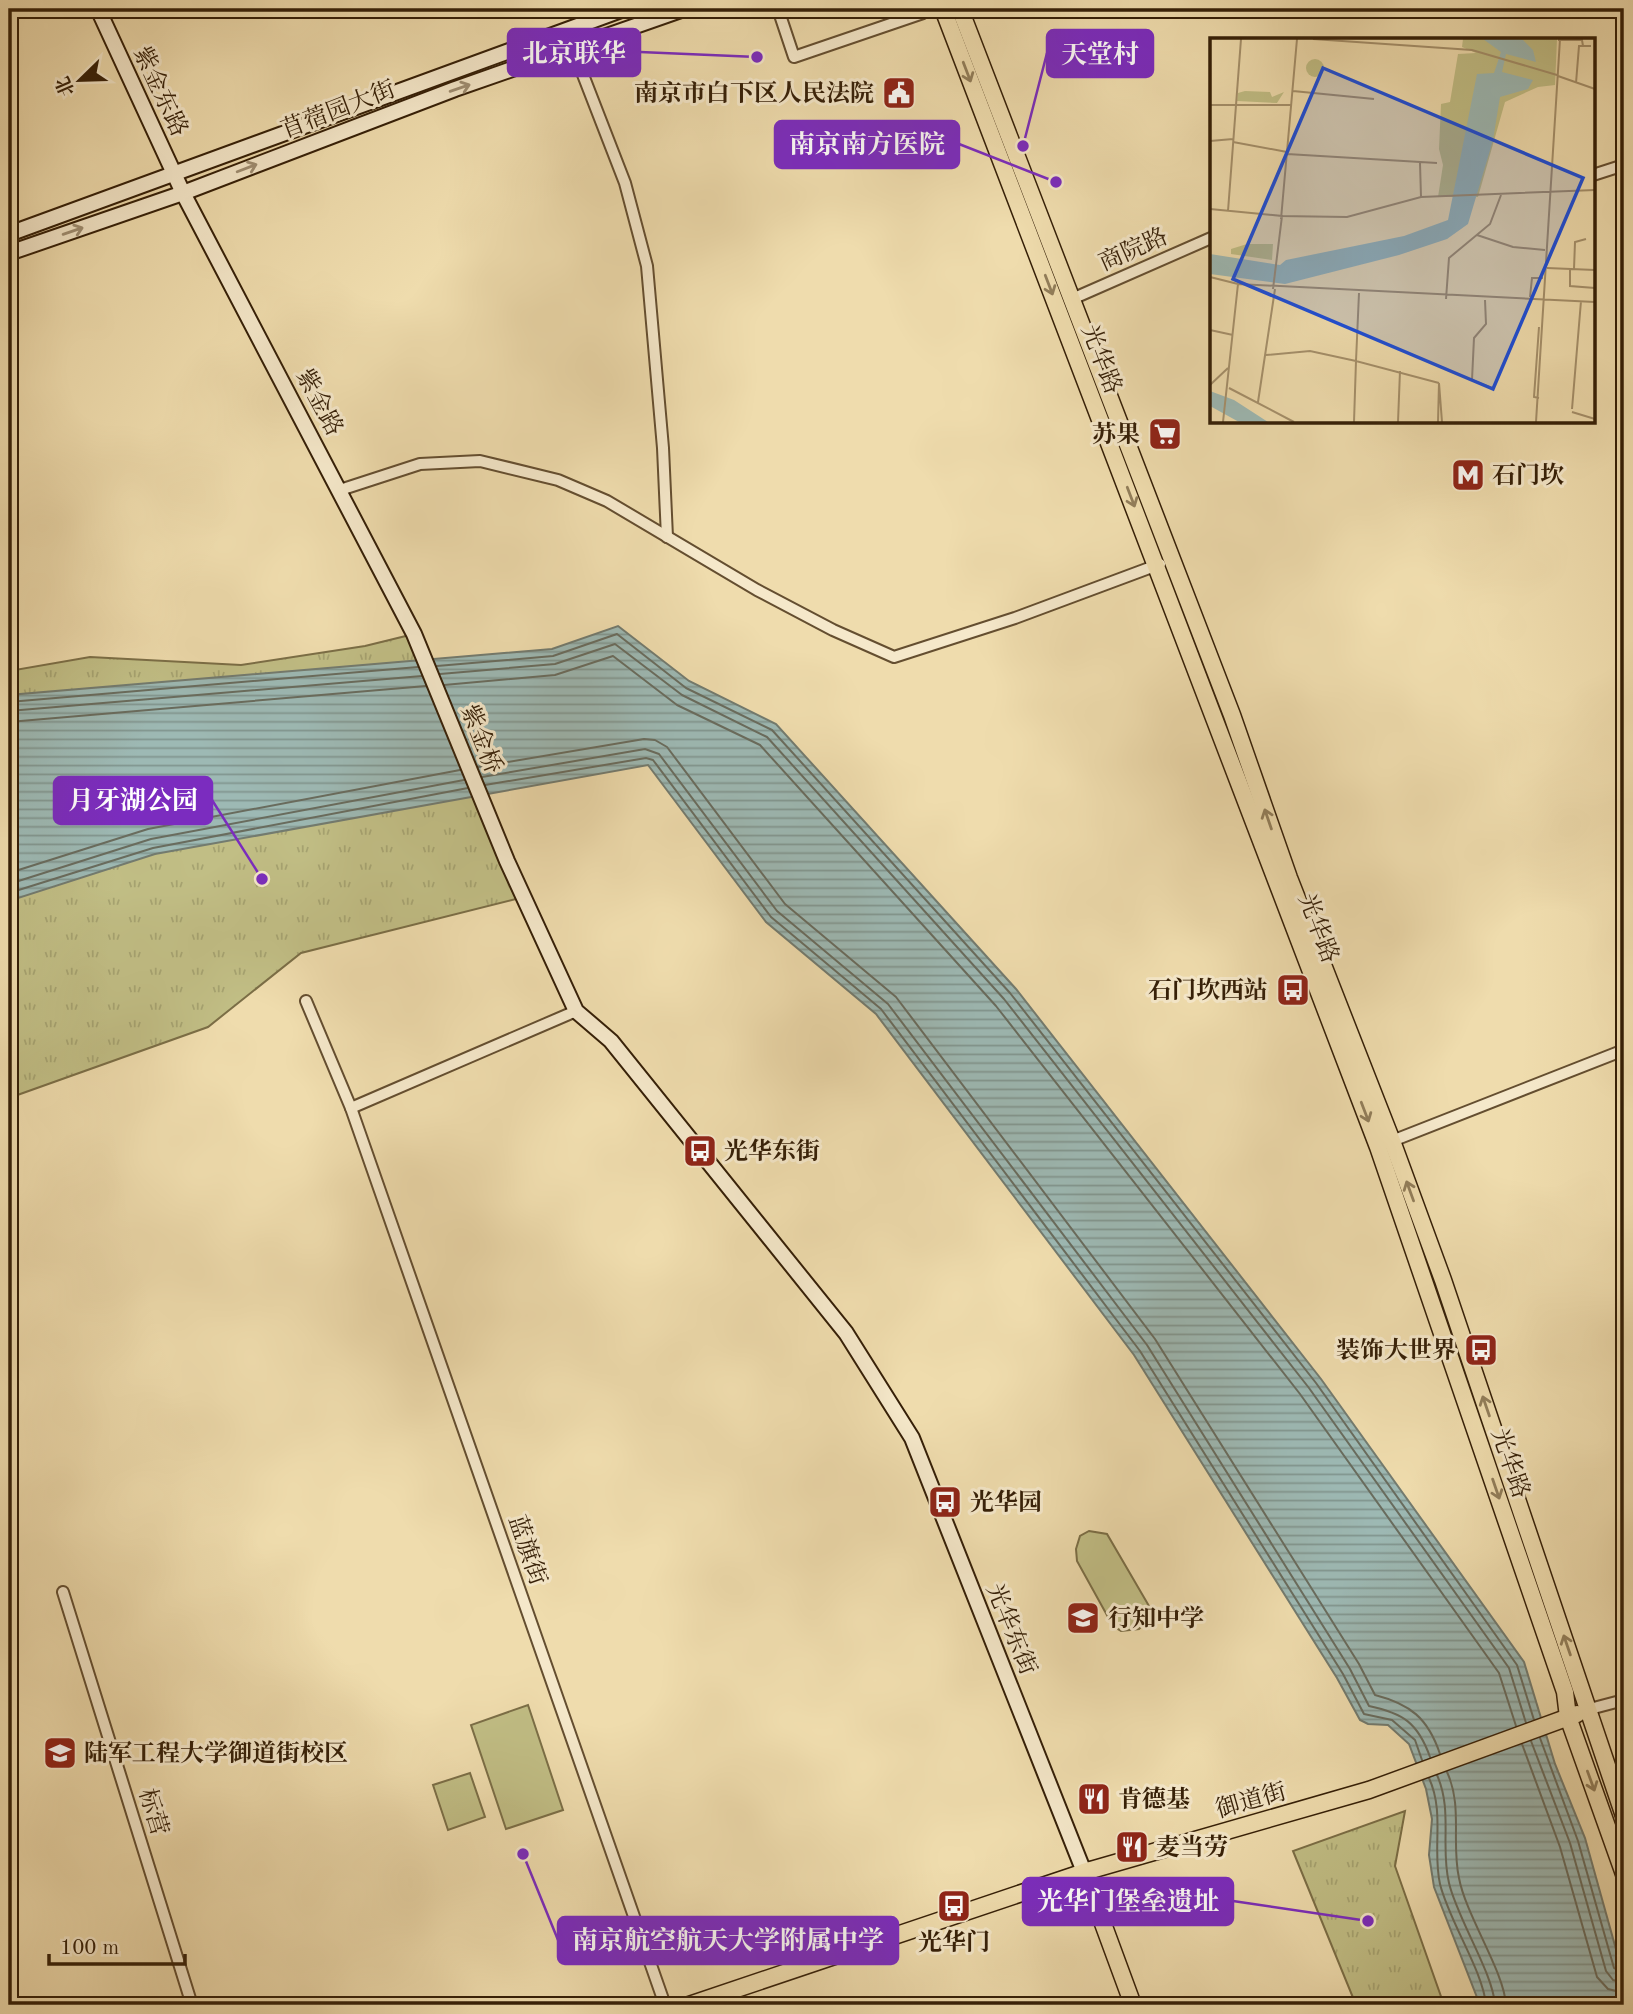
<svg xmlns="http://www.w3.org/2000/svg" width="1633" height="2014" font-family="'Old Standard TT','Noto Serif SC',serif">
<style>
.green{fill:#c1be85;stroke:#7b6e46;stroke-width:2}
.park{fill:url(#park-tufts);stroke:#7b6e46;stroke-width:2}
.water{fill:url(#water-rules);stroke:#737b6f;stroke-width:2}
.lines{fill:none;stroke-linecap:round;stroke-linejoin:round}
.shore{stroke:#696c5e;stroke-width:2}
.street-casing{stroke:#644e30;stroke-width:14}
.secondary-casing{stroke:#351f07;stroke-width:18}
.primary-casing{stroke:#351f07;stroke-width:19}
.street{stroke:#f5e8ca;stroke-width:10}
.secondary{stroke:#f5e8ca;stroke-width:14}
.primary{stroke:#efdcad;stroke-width:16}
.oneway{stroke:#927e5a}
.oneway2{stroke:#9f8e72}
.labels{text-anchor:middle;stroke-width:6;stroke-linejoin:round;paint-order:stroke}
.street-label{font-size:24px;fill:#351f07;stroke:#f5e8ca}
.poi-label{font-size:24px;font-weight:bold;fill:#351f07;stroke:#f5e8ca;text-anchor:start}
.inset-road{fill:none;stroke:#a5906b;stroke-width:2}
.view{fill:#1d4ed8;fill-opacity:0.15;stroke:#1d4ed8;stroke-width:3.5}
.inset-edge{fill:none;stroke:#351f07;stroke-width:3.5}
.leader{fill:none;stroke:#7b2cbf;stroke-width:2.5}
.callout-dot{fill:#7b2cbf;stroke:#f5e8ca;stroke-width:2.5}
.callout{fill:#7b2cbf;stroke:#7b2cbf;stroke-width:2.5}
.callout-label{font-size:26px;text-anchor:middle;font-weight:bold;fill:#fff}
</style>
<defs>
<pattern id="park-tufts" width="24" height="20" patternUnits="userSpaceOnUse" patternTransform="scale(1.75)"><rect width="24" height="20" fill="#c1be85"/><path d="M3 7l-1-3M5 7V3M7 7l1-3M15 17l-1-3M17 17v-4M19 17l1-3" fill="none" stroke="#a6a371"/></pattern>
<pattern id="water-rules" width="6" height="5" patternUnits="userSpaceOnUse" patternTransform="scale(1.75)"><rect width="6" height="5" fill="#9db9b4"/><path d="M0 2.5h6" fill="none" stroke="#819690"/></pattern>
</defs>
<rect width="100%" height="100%" fill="#efdcad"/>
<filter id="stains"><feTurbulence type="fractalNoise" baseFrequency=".00286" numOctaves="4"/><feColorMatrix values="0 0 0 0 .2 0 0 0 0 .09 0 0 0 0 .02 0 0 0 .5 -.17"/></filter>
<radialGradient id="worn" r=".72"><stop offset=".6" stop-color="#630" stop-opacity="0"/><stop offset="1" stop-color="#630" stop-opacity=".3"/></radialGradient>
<g class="green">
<polygon points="1089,1531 1107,1534 1149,1606 1149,1618 1139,1629 1121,1631 1113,1626 1077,1561 1076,1549 1080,1536"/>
<polygon points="528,1705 563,1810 506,1829 471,1725"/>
<polygon points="470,1773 485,1817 448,1830 433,1785"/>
</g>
<g class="park">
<polygon points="414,634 524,897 301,953 208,1027 9,1098 9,671 90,657 241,665 365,646"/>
<polygon points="1405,1811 1395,1866 1444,2005 1356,2005 1293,1851"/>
</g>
<polygon class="water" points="618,626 689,681 776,724 1016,989 1321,1379 1524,1662 1555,1764 1585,1838 1624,1978 1624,2005 1480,2005 1434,1887 1429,1855 1432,1819 1426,1789 1409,1744 1388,1725 1368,1724 1360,1720 1337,1678 1134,1355 876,1014 766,922 648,765 155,854 9,901 9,695 552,649"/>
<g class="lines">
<g class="shore">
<polyline points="437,666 553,656 617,634 686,688 772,730 1010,993 1316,1383 1517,1665 1534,1720"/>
<polyline points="440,674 555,664 615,644 682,695 767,737 1004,999 1309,1388 1509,1668 1526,1723"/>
<polyline points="444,685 555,675 613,656 677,705 760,745 996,1006 1300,1394 1499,1673 1516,1726"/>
<polyline points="9,702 418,667"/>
<polyline points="9,711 422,676"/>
<polyline points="9,722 426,686"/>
<path d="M478 767 644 739 655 740 667 747 785 904 896 997 1155 1339 1359 1664 1375 1695C1410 1704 1428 1718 1440 1754"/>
<path d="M482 777 645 749 659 754 777 911 888 1004 1147 1345 1350 1669 1369 1706C1403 1713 1418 1723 1430 1757"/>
<polyline points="485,785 646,758 653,760 771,917 881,1009 1140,1351 1343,1674 1364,1714 1392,1720 1415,1740 1422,1760"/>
<polyline points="9,873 148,829 460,770"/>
<polyline points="9,884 151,839 464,780"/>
<polyline points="9,893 153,848 468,788"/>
<polyline points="1540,1738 1578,1841 1614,1968 1624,1974"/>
<polyline points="1531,1741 1570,1843 1606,1971 1613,1980 1624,1983"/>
<polyline points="1522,1744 1560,1847 1597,1977 1608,1989 1624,1993"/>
<path d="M1447 1772C1463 1807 1451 1842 1459 1878 1466 1916 1504 1971 1506 2005"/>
<path d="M1437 1775C1453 1811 1440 1847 1449 1883 1457 1918 1493 1973 1495 2005"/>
<path d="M1429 1778C1445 1813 1432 1849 1440 1884 1449 1921 1483 1971 1486 2005"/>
</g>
<defs>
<g id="street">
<polyline points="778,9 794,57 923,13"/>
<polyline points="573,49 625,183 647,266 663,448 667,537"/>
<polyline points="1593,175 1624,165"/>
<polyline points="1072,299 1211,238"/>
<polyline points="340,490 420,464 480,461 558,480 607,501 757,590 833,630 894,657 1015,618 1160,564"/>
<polyline points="306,1001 351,1108 665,2005"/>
<polyline points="351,1108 576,1011"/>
<polyline points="1387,1143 1624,1050"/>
<polyline points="63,1592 192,2005"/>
<polyline points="1586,1710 1624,1700"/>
</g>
<g id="secondary">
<polyline points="98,9 183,193 414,634 507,861 576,1011 611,1041 846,1333 912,1438 1088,1882"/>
<polyline points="9,234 624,9"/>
<polyline points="9,253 183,193 455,89 684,9"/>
</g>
<g id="primary">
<polyline points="943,9 1378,1147 1565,1692 1568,1717 1624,1874"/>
<polyline points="960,9 1232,715 1289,878 1392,1141 1443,1280 1624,1816"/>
<polyline points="1092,1870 1084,1872 1133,2005"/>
<polyline points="689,2005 1084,1872 1369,1790 1577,1714"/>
</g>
</defs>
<use href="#street" class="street-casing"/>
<use href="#secondary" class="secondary-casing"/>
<use href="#primary" class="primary-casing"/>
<use href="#street" class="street"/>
<use href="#secondary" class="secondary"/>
<use href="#primary" class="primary"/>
</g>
<defs><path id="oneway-shaft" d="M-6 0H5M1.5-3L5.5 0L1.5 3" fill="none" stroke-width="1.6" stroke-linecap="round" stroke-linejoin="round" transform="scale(1.75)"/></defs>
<g class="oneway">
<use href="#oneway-shaft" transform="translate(967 72) rotate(69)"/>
<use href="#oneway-shaft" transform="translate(1049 285) rotate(69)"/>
<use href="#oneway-shaft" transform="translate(1131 497) rotate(69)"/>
<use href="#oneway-shaft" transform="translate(1268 819) rotate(-109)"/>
<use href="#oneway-shaft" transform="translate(1365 1112) rotate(69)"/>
<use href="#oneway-shaft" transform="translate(1410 1191) rotate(-110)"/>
<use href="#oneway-shaft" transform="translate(1486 1406) rotate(-109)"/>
<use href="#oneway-shaft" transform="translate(1496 1489) rotate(71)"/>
<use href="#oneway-shaft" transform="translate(1567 1645) rotate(-109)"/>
<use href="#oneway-shaft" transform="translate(1591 1781) rotate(70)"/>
</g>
<g class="oneway2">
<use href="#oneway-shaft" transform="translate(460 88) rotate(-19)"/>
<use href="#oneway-shaft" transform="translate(247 168) rotate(-21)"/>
<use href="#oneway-shaft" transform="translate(73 231) rotate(-19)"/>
</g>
<defs>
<symbol id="civic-square" viewBox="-11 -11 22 22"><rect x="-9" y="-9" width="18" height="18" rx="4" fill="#8f2418" stroke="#f5e8ca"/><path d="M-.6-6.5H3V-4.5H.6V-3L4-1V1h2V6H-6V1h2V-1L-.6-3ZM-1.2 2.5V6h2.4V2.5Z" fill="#fff"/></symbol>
<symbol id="supermarket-square" viewBox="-11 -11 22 22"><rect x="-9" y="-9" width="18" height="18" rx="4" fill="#8f2418" stroke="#f5e8ca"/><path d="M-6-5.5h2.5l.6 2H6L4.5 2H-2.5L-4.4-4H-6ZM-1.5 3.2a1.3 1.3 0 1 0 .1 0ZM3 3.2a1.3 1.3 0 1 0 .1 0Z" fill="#fff"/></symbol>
<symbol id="metro-square" viewBox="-11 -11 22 22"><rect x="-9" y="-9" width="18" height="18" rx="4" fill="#8f2418" stroke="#f5e8ca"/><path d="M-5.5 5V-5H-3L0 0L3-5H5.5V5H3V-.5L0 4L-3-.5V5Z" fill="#fff"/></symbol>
<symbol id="bus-square" viewBox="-11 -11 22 22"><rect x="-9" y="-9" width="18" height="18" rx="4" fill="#8f2418" stroke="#f5e8ca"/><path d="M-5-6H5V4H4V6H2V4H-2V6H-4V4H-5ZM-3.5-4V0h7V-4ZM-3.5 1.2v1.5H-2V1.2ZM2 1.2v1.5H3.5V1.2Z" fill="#fff"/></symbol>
<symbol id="school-square" viewBox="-11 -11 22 22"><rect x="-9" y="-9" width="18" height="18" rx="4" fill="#8f2418" stroke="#f5e8ca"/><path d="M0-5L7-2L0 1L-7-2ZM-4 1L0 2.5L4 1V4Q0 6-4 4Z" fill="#fff"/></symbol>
<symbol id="university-square" viewBox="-11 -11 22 22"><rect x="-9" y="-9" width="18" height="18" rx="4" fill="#8f2418" stroke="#f5e8ca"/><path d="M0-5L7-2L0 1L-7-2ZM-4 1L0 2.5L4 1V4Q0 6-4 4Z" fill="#fff"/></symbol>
<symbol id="restaurant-square" viewBox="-11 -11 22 22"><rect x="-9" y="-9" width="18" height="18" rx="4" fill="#8f2418" stroke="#f5e8ca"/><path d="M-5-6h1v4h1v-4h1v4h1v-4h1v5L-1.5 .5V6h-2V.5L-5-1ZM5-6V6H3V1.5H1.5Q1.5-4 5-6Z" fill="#fff"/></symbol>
</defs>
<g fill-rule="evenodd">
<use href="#civic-square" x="880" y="74" width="38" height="38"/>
<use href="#supermarket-square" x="1146" y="415" width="38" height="38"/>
<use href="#metro-square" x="1449" y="456" width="38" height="38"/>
<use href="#bus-square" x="1274" y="971" width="38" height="38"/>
<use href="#bus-square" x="681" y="1132" width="38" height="38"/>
<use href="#bus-square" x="1462" y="1331" width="38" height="38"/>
<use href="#bus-square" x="926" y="1483" width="38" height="38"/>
<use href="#school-square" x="1064" y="1599" width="38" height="38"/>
<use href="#university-square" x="41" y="1734" width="38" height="38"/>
<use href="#restaurant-square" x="1075" y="1780" width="38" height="38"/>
<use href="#restaurant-square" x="1113" y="1828" width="38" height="38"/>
<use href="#bus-square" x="935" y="1887" width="38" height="38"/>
</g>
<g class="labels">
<g class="street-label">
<text transform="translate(161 91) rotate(65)" y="8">紫金东路</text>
<text transform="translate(338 109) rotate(-21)" y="8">苜蓿园大街</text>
<text transform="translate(1133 249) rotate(-24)" y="8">商院路</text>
<text transform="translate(1102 359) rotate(69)" y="8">光华路</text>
<text transform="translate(320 402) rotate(62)" y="8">紫金路</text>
<text transform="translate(482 739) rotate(68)" y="8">紫金桥</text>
<text transform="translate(1319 928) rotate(69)" y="8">光华路</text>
<text transform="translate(1511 1463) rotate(71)" y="8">光华路</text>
<text transform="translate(528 1550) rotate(71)" y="8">蓝旗街</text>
<text transform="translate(1012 1629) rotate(68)" y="8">光华东街</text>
<text transform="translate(1251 1800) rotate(-16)" y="8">御道街</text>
<text transform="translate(154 1812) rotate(73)" y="8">标营</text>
</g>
<g class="poi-label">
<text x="874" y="101" text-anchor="end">南京市白下区人民法院</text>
<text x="1140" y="442" text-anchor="end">苏果</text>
<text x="1492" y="483">石门坎</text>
<text x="1268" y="998" text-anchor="end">石门坎西站</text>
<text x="724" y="1159">光华东街</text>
<text x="1456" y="1358" text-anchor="end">装饰大世界</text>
<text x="970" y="1510">光华园</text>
<text x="1108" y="1626">行知中学</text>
<text x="84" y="1761">陆军工程大学御道街校区</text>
<text x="1118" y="1807">肯德基</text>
<text x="1156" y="1855">麦当劳</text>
<text x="954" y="1950" text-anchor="middle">光华门</text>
</g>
</g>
<g transform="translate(1210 38)">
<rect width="385" height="385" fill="#efdcad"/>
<path d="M96 30a9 9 0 1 1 18 0a9 9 0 1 1-18 0Z" fill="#c1be85"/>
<path d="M253 1H347L345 47 328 49 295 64 268 159H228L233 127 229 111 231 66 240 64 248 16 266 15 252 9ZM35 53 60 54 62 59 74 54 67 65 27 63 28 55ZM37 206H63L62 222 21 216V211Z" fill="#c1be85"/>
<path d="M273 1H312L323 12 326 24 296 16 292 34 323 42 318 51 290 59 283 102 258 186 237 201 189 217 75 246 0 236V216L70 227 76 222 194 198 238 182 267 36 284 35 291 14ZM0 353 24 362 58 384H29L0 368Z" fill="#9db9b4"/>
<path class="inset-road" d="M103 1 262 12 347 37M348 2H372L373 8M348 38 385 51M366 45 369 8H381M83 53 164 61M0 67H81M0 103 23 101M23 104 77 114M77 116 227 125M210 125 211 159M0 171 72 178 63 251M18 173 31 1M70 178 137 179 211 159 385 152M71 181 87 1M267 197 303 209 335 212M337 230 385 232M360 231V248L385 250M364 231 365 204 376 201M0 239 28 246M320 259 322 240H333M236 261 239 220 280 186 291 157M275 262 276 286 264 300 262 342 282 350M0 292 23 297M56 317 100 313 146 323 149 255M0 347 18 330M19 350 84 384M329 360 324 359 329 289M48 364 65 251M362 371 371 263M362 374 385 381M13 384 28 246 385 264M144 384 146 323 229 345M188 384 190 333M228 384 229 345 232 384M326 384 350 1"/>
<path class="view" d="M113 30 373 140 283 351 23 241Z"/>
<rect width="385" height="385" class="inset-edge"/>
</g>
<path class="leader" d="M757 57L640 52M1023 146L1047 53M1056 182L959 144M262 879L212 800M1368 1921L1233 1901M523 1854L558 1940"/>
<g class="callout-dot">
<circle cx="757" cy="57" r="7"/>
<circle cx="1023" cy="146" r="7"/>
<circle cx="1056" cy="182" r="7"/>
<circle cx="262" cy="879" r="7"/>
<circle cx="1368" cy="1921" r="7"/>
<circle cx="523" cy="1854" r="7"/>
</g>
<g class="callout">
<rect x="508" y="29" width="132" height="47" rx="7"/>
<rect x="1047" y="30" width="106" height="47" rx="7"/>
<rect x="775" y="121" width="184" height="47" rx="7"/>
<rect x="54" y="777" width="158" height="47" rx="7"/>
<rect x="1023" y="1878" width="210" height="47" rx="7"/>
<rect x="558" y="1917" width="340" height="47" rx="7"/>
</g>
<g class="callout-label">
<text x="574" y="62">北京联华</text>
<text x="1100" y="63">天堂村</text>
<text x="867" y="153">南京南方医院</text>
<text x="133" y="809">月牙湖公园</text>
<text x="1128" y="1910">光华门堡垒遗址</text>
<text x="728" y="1949">南京航空航天大学附属中学</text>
</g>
<rect width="1633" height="2014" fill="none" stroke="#efdcad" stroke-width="35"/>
<rect x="10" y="10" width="1612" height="1993" fill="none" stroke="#351f07" stroke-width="3.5"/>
<rect x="18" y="18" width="1598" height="1979" fill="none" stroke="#351f07" stroke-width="2"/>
<g transform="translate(80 80) rotate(247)" stroke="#f5e8ca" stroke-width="5" paint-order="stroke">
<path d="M0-5L12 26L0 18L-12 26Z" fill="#351f07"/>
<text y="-10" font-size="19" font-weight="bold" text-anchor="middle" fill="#351f07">北</text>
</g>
<path d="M49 1954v10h136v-10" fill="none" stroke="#351f07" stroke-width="3.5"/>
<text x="60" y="1954" font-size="21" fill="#351f07" stroke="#f5e8ca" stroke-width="5" paint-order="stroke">100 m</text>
<rect width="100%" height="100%" filter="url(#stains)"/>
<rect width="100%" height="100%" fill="url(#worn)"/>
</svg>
